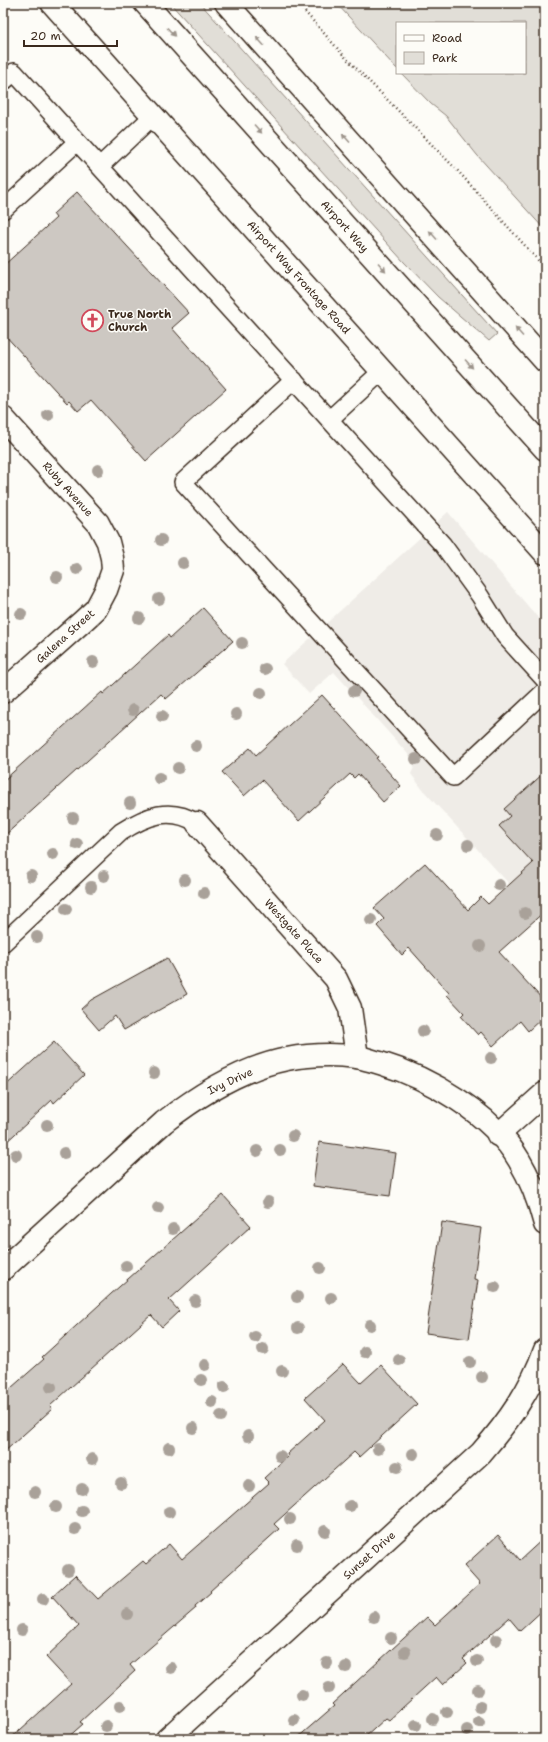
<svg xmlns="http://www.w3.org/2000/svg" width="548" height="1742" font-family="'Shantell Sans',sans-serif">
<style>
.built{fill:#efece7}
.green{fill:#e1ded7;stroke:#8e847a}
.building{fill:#cdc8c2;stroke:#3b2a1e}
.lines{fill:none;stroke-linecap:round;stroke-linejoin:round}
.service-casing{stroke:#3b2a1e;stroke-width:20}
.minor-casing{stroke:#3b2a1e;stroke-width:25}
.primary-casing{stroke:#3b2a1e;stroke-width:25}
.path{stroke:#3b2a1e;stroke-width:2.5;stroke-dasharray:1 3;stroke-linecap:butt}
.service{stroke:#fdfcf7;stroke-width:17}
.minor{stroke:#fdfcf7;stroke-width:22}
.primary{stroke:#fdfcf7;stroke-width:22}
.tree{fill:#a9a199}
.oneway{fill:#9c938a}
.labels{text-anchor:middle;stroke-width:3;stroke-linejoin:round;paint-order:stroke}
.street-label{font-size:11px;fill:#3b2a1e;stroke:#fdfcf7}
.poi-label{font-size:11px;font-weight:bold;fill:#3b2a1e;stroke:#fdfcf7;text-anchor:start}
</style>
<rect width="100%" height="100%" fill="#fdfcf7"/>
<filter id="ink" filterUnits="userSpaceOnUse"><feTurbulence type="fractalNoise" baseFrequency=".025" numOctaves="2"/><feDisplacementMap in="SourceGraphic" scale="8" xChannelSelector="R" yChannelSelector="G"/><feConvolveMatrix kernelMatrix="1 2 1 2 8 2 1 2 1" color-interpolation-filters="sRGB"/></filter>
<g filter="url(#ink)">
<polygon class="built" points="448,512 545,626 545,923 423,790 411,774 416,763 334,672 309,694 282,664"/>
<g class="green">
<polygon points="170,3 200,3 497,334 489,341 438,297 404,262"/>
<polygon points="336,3 545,3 545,230 477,155 446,116 431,104 401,73 525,73 525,23 397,23 397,69"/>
</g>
<g class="building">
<polygon points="77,192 189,313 172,328 226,389 146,461 91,400 78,411 69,401 67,403 3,333 3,266 56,218 53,214"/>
<polygon points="203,608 233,641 166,699 161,694 3,837 3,781 102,692 103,694 168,635 170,638"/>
<polygon points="322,695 378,757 376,758 401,786 383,802 358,774 354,778 350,774 299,821 262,780 244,796 222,772 250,748 256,755"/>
<polygon points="545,772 545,911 499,952 545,1002 545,1015 528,1031 520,1021 493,1046 481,1032 478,1035 461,1016 464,1013 447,995 449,993 409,948 402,955 377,926 384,919 374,908 425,863 468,910 481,897 488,904 533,863 499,826 510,816 504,809"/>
<polygon points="167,958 187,994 124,1030 115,1016 99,1030 81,1009 91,1000"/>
<polygon points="54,1042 84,1075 54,1103 52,1100 3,1145 3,1088"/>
<polygon points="319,1142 396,1153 390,1196 313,1186"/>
<polygon points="223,1195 251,1226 169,1300 179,1311 162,1327 151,1315 50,1406 52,1409 3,1453 3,1395 44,1359 42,1357 111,1294"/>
<polygon points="442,1222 481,1228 474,1279 478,1280 469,1339 426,1333"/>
<polygon points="343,1364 361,1383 381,1365 417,1404 359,1457 354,1452 274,1524 279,1529 210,1591 211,1592 195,1606 196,1608 130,1665 135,1671 80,1722 83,1724 66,1739 10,1739 71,1684 46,1657 79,1626 52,1596 75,1575 98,1599 143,1561 146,1564 169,1544 182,1559 269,1483 264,1478 288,1456 287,1454 325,1420 305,1398"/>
<polygon points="498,1535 520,1560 545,1537 545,1608 520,1631 509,1618 463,1659 467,1663 443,1685 436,1677 389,1720 386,1718 363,1739 296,1739 334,1706 332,1704 427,1617 435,1625 480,1584 464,1566"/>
</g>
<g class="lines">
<defs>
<g id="service">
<polyline points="3,82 14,72 443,545 480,596 505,636 545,680"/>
<polyline points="100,166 154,115"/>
<polyline points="3,210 77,142"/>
<polyline points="294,380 183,482 453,777 545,691"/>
<polyline points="330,419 382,371"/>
<path d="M3 943 121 832C146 816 170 806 197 823"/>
</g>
<g id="minor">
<polyline points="52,3 545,553"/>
<polyline points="3,418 98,523 108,542 112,558 113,570 106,590 96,609 83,621 3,692"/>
<polyline points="197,823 336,979 350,1008 357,1057"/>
<polyline points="498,1135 545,1093"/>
<path d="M3 1269 164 1122C200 1094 242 1068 287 1059 308 1055 335 1054 357 1057 364 1058 372 1061 380 1063 430 1078 492 1114 519 1160 531 1180 539 1201 545 1224"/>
<path d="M167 1739 481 1453C508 1422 531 1390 545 1350"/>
</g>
<g id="primary">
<polyline points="145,3 545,449"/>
<polyline points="226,3 545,361"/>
</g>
</defs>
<use href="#service" class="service-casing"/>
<use href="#minor" class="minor-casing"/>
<use href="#primary" class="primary-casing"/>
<polyline class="path" points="297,3 346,58 457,170 545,268"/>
<use href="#service" class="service"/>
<use href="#minor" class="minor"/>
<use href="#primary" class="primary"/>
</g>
<g class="tree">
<circle cx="48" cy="415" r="6"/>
<circle cx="98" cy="470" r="6"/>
<circle cx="161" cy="540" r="6"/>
<circle cx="183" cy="563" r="6"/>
<circle cx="77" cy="569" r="6"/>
<circle cx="57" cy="577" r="6"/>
<circle cx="159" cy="599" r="6"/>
<circle cx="21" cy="614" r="6"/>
<circle cx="139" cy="618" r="6"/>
<circle cx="242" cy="643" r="6"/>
<circle cx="93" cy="662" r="6"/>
<circle cx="265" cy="669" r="6"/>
<circle cx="354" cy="691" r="6"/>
<circle cx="261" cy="693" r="6"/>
<circle cx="133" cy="710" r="6"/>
<circle cx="236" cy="714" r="6"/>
<circle cx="162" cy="716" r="6"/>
<circle cx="196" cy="746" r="6"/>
<circle cx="416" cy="759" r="6"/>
<circle cx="178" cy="768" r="6"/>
<circle cx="159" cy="778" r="6"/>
<circle cx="130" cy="803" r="6"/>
<circle cx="73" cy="818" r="6"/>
<circle cx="437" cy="835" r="6"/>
<circle cx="77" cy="844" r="6"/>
<circle cx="468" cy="845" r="6"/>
<circle cx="53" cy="854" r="6"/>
<circle cx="31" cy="876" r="6"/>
<circle cx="104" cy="876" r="6"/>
<circle cx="185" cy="880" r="6"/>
<circle cx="499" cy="885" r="6"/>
<circle cx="91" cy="887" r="6"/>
<circle cx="204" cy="893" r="6"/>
<circle cx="66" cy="909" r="6"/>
<circle cx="525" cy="913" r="6"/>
<circle cx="371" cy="920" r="6"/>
<circle cx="37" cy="937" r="6"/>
<circle cx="480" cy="946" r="6"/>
<circle cx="423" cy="1031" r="6"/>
<circle cx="491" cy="1058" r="6"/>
<circle cx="154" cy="1073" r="6"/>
<circle cx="47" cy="1125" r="6"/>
<circle cx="293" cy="1136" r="6"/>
<circle cx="280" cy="1150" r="6"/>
<circle cx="257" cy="1151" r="6"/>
<circle cx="64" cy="1153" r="6"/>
<circle cx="16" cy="1155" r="6"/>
<circle cx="268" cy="1202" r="6"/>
<circle cx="158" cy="1208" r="6"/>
<circle cx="173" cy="1229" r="6"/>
<circle cx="126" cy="1266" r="6"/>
<circle cx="320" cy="1268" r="6"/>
<circle cx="495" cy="1287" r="6"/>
<circle cx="297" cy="1297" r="6"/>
<circle cx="331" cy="1298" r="6"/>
<circle cx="195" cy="1301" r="6"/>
<circle cx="370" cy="1325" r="6"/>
<circle cx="298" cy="1328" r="6"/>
<circle cx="255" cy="1337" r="6"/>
<circle cx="263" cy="1349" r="6"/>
<circle cx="365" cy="1352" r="6"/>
<circle cx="399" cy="1360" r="6"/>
<circle cx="470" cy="1362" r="6"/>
<circle cx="205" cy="1365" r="6"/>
<circle cx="282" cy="1371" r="6"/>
<circle cx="482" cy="1377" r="6"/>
<circle cx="201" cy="1380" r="6"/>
<circle cx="51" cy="1387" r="6"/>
<circle cx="224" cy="1387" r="6"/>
<circle cx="212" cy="1402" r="6"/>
<circle cx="221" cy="1416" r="6"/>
<circle cx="193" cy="1428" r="6"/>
<circle cx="248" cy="1436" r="6"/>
<circle cx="169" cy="1448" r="6"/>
<circle cx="378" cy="1449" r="6"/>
<circle cx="413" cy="1454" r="6"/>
<circle cx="280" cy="1456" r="6"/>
<circle cx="92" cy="1459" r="6"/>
<circle cx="397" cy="1467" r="6"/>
<circle cx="121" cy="1483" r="6"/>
<circle cx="249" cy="1486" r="6"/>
<circle cx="82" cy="1489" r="6"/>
<circle cx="35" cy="1492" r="6"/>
<circle cx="350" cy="1506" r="6"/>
<circle cx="56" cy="1507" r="6"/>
<circle cx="82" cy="1511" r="6"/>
<circle cx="169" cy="1512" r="6"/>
<circle cx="290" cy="1519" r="6"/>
<circle cx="75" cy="1529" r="6"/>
<circle cx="325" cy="1531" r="6"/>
<circle cx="297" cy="1545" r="6"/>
<circle cx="68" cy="1570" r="6"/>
<circle cx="43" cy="1599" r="6"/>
<circle cx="127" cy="1614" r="6"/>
<circle cx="374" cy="1617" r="6"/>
<circle cx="22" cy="1630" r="6"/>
<circle cx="391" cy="1638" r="6"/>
<circle cx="496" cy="1640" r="6"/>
<circle cx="405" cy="1652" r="6"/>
<circle cx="477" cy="1661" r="6"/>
<circle cx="327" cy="1663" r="6"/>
<circle cx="346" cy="1667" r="6"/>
<circle cx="171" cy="1668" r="6"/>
<circle cx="329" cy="1688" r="6"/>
<circle cx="478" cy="1690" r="6"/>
<circle cx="302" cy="1695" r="6"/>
<circle cx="120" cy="1706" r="6"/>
<circle cx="480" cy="1707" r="6"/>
<circle cx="447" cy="1712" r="6"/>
<circle cx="433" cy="1719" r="6"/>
<circle cx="294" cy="1720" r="6"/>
<circle cx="479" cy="1722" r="6"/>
<circle cx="416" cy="1725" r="6"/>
<circle cx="106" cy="1726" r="6"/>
<circle cx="467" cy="1730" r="6"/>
</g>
<defs><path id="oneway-solid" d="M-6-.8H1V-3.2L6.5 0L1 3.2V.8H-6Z"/></defs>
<g class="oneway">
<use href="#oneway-solid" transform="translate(171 32) rotate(48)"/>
<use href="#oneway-solid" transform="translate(260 41) rotate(-132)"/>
<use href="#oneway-solid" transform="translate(258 129) rotate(48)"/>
<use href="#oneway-solid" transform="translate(346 138) rotate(-132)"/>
<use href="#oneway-solid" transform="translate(433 235) rotate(-132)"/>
<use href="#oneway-solid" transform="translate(382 267) rotate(48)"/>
<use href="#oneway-solid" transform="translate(519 332) rotate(-132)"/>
<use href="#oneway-solid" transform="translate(469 364) rotate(48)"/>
</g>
</g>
<defs>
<symbol id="church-ring" viewBox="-11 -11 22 22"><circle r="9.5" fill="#fdfcf7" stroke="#d1495b" stroke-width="1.5"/><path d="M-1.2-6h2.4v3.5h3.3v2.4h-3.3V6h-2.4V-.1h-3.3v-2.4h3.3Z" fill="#d1495b"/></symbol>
</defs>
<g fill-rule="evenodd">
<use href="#church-ring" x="80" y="308" width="25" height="25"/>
</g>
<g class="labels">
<g class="street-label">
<text transform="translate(345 226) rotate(48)" y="4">Airport Way</text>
<text transform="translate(299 277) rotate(48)" y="4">Airport Way Frontage Road</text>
<text transform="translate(68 489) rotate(48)" y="4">Ruby Avenue</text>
<text transform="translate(65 636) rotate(-42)" y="4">Galena Street</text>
<text transform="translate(294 931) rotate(48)" y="4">Westgate Place</text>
<text transform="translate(230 1081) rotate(-25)" y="4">Ivy Drive</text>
<text transform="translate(369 1555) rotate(-42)" y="4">Sunset Drive</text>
</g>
<g class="poi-label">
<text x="108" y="318">True North<tspan x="108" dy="13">Church</tspan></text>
</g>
</g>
<rect width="548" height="1742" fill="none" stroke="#fdfcf7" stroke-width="16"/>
<rect x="8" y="8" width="532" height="1726" fill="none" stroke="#3b2a1e" stroke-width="1.5" filter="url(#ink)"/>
<rect x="396" y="22" width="130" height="52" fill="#fdfcf7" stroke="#afa8a0"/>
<rect x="404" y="35" width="20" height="6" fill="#fdfcf7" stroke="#afa8a0"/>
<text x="432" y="42" font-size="12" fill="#3b2a1e">Road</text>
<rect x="404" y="52" width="20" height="12" fill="#e1ded7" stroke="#afa8a0"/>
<text x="432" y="62" font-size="12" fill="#3b2a1e">Park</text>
<path d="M24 40v6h93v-6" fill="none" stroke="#3b2a1e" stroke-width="2"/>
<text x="30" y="40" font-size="12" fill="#3b2a1e" stroke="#fdfcf7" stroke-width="3" paint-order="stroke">20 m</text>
</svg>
